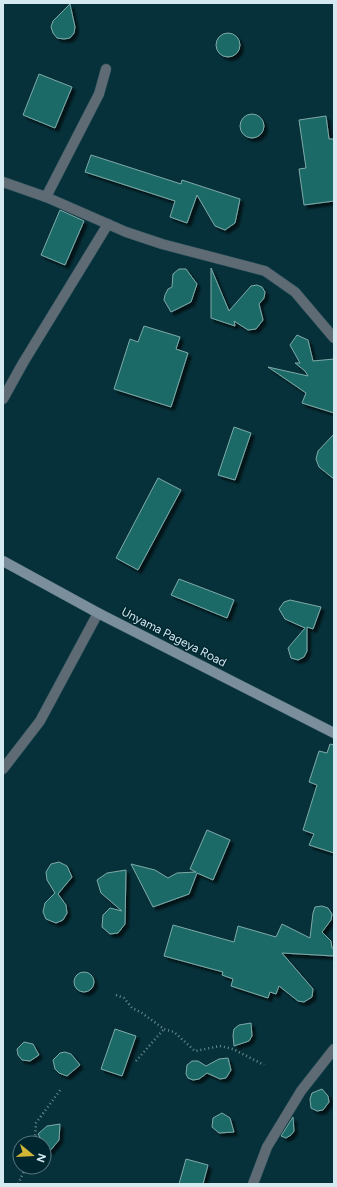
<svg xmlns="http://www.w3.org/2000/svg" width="337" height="1187" font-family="Figtree,sans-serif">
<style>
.building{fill:#1c6a68;stroke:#7eaaa8;filter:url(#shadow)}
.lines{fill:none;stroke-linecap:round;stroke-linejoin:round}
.street-casing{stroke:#274f57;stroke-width:11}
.secondary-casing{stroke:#274f57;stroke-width:11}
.path{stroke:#6d8d95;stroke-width:2.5;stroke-dasharray:1 3;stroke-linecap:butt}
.street{stroke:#5e6a74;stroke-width:10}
.secondary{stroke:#7a8e9c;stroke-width:10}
.labels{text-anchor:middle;stroke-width:3;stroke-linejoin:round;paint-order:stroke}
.street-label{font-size:12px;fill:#d5eaf0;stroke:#002730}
</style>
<defs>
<filter id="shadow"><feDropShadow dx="3.5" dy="3.5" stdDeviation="1" flood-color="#0009"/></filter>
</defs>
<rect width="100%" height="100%" fill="#06313a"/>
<g class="building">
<polygon points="70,4 75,27 74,33 70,38 64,39 57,38 53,33 51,27 53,21"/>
<circle cx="228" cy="45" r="12"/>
<polygon points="39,74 72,87 55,128 23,115"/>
<circle cx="252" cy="126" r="12"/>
<polygon points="326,116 329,139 334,139 334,201 304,205 299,169 306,168 299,120"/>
<polygon points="91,155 181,184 182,180 240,199 235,223 225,230 215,226 197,195 187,223 170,217 175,201 85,172"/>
<polygon points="60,210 84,221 65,265 41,255"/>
<polygon points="211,268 229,311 251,286 257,285 262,287 265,292 264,298 259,304 263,320 256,329 248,330 234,321 235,326 211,318"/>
<polygon points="179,269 186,269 197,284 191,302 171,312 164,300 165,295 168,289 172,287 173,274"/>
<polygon points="144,326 180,337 176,349 188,353 171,407 114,389 130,339 138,342"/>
<polygon points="297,335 308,340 313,361 334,359 334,413 302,403 306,393 268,367 308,376 305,371 295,363 300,363 290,345"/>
<polygon points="234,427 251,433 235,480 218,475"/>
<polygon points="334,434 334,479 319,467 316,459 318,451"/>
<polygon points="158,478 181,490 138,570 116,558"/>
<polygon points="179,579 234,600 227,618 171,595"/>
<polygon points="290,600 321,607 313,629 307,627 307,651 304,657 298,660 291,658 288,648 305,628 285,619 279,609 284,602"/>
<polygon points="330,744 334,745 334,853 309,845 314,834 303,830 317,785 309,782 319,751 327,753"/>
<polygon points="207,830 230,840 213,880 197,873 189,894 153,907 131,864 155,870 168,878 177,873 196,872 190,869"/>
<polygon points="59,862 67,866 72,877 58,894 66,905 67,913 63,920 56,923 46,919 43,912 45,903 55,893 47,880 46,872 51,864"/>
<polygon points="126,870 125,924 118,933 110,934 102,927 103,915 110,908 122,911 101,893 97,880 107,873"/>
<polygon points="322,906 328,908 332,914 331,920 322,932 331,941 332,948 334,949 334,956 282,953 313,989 312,997 304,1002 298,1001 279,986 276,994 270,992 268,998 231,986 233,979 222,975 223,972 164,956 173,925 234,942 238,926 276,937 282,924 310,938 313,913 315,907"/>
<circle cx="84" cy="982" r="10"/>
<polygon points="251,1023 252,1036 249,1041 234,1046 233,1035 234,1029 239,1025"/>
<polygon points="115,1029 136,1036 122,1076 101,1069"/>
<polygon points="24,1042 33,1044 39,1055 30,1061 22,1060 18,1055 17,1049"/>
<polygon points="65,1052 71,1054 80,1065 67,1076 59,1073 55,1069 53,1060 60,1053"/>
<polygon points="228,1058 231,1070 226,1078 220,1079 207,1073 199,1079 193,1080 188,1078 186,1074 187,1065 192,1061 198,1061 206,1066 219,1059"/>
<polygon points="322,1089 328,1096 329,1102 323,1110 317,1111 311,1108 310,1099 312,1093"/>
<polygon points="222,1113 230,1118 234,1132 219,1133 212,1127 213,1118"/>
<polygon points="293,1117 294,1131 291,1135 286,1138 281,1136"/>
<polygon points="60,1124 59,1140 49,1152 38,1134 47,1126"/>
<polygon points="186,1159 208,1165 203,1184 179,1184"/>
</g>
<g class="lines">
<defs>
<g id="street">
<polyline points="3,182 46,197 126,232 162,244 265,271 295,292 334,338"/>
<polyline points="46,197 99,94 106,69"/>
<polyline points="3,399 23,363 108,224"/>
<polyline points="3,769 40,721 98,613"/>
<polyline points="253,1184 267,1147 301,1091 334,1049"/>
</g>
<polyline id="secondary" points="3,561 98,613 334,733"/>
</defs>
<use href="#street" class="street-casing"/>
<use href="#secondary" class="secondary-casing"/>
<g class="path">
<polyline points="116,995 124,998 132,1008 142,1013 164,1029 174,1032 195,1051 220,1046 233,1049 264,1065"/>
<polyline points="136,1061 164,1029"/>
<polyline points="33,1143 35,1138 36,1123 61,1089"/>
<polyline points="18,1184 26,1167"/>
</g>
<use href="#street" class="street"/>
<use href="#secondary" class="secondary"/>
</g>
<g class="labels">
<g class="street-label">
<text transform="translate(174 637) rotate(27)" y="4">Unyama Pageya Road</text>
</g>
</g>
<rect width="337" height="1187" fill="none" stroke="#d5eaf0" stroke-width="8"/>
<g transform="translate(32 1155) rotate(108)"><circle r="19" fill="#002730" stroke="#55757d"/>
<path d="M0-3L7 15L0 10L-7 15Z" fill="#d3b635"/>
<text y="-6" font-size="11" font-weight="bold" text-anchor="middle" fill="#d5eaf0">N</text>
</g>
</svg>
